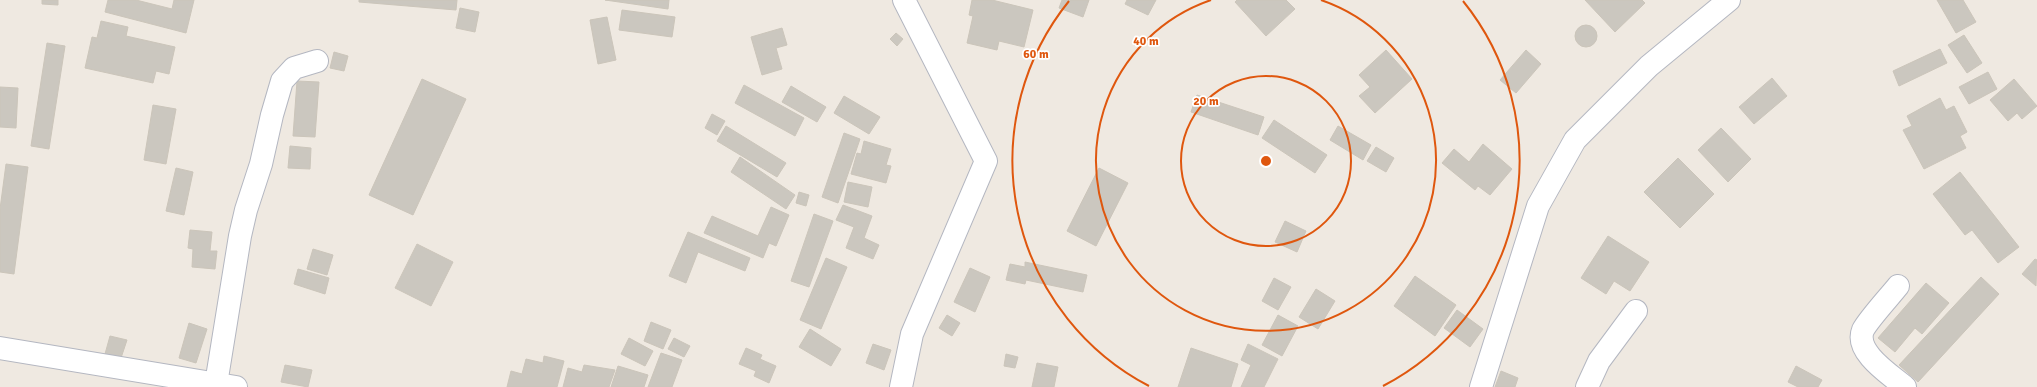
<svg xmlns="http://www.w3.org/2000/svg" width="2037" height="387" font-family="Signika,sans-serif">
<style>
.building{fill:#cbc7bf;stroke:#cbc5ba}
.lines{fill:none;stroke-linecap:round;stroke-linejoin:round}
.street-casing{stroke:#b4b7c1;stroke-width:24}
.street{stroke:#fff;stroke-width:22}
.ring{fill:none;stroke:#df570e;stroke-width:2}
.centre{fill:#df570e;stroke:#fff;stroke-width:2}
.ring-label{font-size:12px;text-anchor:middle;font-weight:bold;fill:#df570e;stroke:#fff;stroke-width:3.5;stroke-linejoin:round;paint-order:stroke}
</style>
<rect width="100%" height="100%" fill="#efe9e1"/>
<g class="building">
<polygon points="42,0 58,0 58,5 42,4"/>
<polygon points="108,0 136,0 172,9 174,0 194,0 186,33 105,12"/>
<polygon points="359,0 457,0 456,10 359,2"/>
<polygon points="605,0 669,0 668,9"/>
<polygon points="972,0 992,0 1033,10 1024,47 999,41 997,50 967,43 973,16 969,15"/>
<polygon points="1062,0 1089,0 1083,17 1059,8"/>
<polygon points="1127,0 1156,0 1148,15 1125,4"/>
<polygon points="1237,0 1286,0 1295,9 1266,36 1235,2"/>
<polygon points="1585,0 1642,0 1645,3 1615,32"/>
<polygon points="1937,0 1963,0 1976,22 1956,33"/>
<polygon points="460,8 479,12 475,32 456,28"/>
<polygon points="622,10 675,17 672,37 619,30"/>
<polygon points="607,17 616,60 598,64 590,20"/>
<polygon points="101,21 128,27 126,36 175,47 169,74 156,71 153,83 85,68 92,37 97,38"/>
<circle cx="1586" cy="36" r="11"/>
<polygon points="782,28 787,45 776,48 782,69 762,75 751,37"/>
<polygon points="896,33 903,39 897,46 890,39"/>
<polygon points="1964,35 1982,63 1967,73 1948,45"/>
<polygon points="47,43 65,46 49,149 31,146"/>
<polygon points="1940,49 1947,63 1899,86 1893,71"/>
<polygon points="1386,50 1412,79 1375,113 1359,96 1370,87 1359,75"/>
<polygon points="1526,50 1541,64 1516,93 1500,80"/>
<polygon points="334,52 348,56 344,71 330,68"/>
<polygon points="1988,72 1997,89 1969,104 1959,87"/>
<polygon points="1772,78 1787,96 1754,124 1739,107"/>
<polygon points="422,79 466,99 413,215 369,195"/>
<polygon points="2014,79 2037,106 2022,119 2017,113 2008,121 1990,100"/>
<polygon points="297,81 319,82 315,137 293,136"/>
<polygon points="744,85 804,118 795,136 735,103"/>
<polygon points="791,86 826,107 817,122 782,102"/>
<polygon points="0,87 18,88 16,128 0,127"/>
<polygon points="1197,95 1264,117 1258,135 1191,112"/>
<polygon points="844,96 880,117 869,134 834,113"/>
<polygon points="1940,98 1946,110 1954,106 1967,132 1960,136 1966,148 1924,169 1903,130 1912,126 1907,116"/>
<polygon points="153,105 176,109 166,164 144,160"/>
<polygon points="712,114 725,121 717,135 705,128"/>
<polygon points="1274,120 1327,155 1315,173 1262,138"/>
<polygon points="726,126 786,163 777,177 717,141"/>
<polygon points="1338,126 1371,145 1363,160 1330,140"/>
<polygon points="1721,128 1751,159 1728,182 1698,150"/>
<polygon points="844,133 860,139 838,203 822,197"/>
<polygon points="864,141 891,149 886,165 891,166 886,183 851,174 857,153 861,154"/>
<polygon points="1483,144 1512,169 1490,195 1478,186 1475,190 1442,163 1454,149 1469,162"/>
<polygon points="290,146 311,148 310,169 288,168"/>
<polygon points="1376,147 1394,158 1386,172 1367,161"/>
<polygon points="740,157 795,195 786,209 731,172"/>
<polygon points="1678,158 1714,194 1680,228 1644,192"/>
<polygon points="6,164 28,167 14,274 0,272 0,209"/>
<polygon points="176,168 193,172 184,215 166,211"/>
<polygon points="1099,168 1128,183 1096,246 1067,231"/>
<polygon points="1960,172 2019,247 1998,263 1972,230 1965,235 1933,194"/>
<polygon points="848,182 872,187 868,207 844,202"/>
<polygon points="799,192 809,195 806,206 796,203"/>
<polygon points="843,205 872,216 864,238 879,245 873,259 846,248 854,227 836,220"/>
<polygon points="771,207 789,215 776,246 769,243 763,258 704,233 712,216 758,236"/>
<polygon points="814,214 833,221 809,287 791,281"/>
<polygon points="1285,221 1306,231 1297,252 1275,242"/>
<polygon points="190,230 212,232 210,251 217,251 215,269 192,267 193,249 188,248"/>
<polygon points="688,232 750,258 745,271 698,252 686,283 669,276"/>
<polygon points="1608,236 1649,262 1630,291 1614,281 1606,294 1581,278"/>
<polygon points="417,244 453,262 431,306 395,288"/>
<polygon points="313,249 333,255 327,275 307,269"/>
<polygon points="826,258 847,267 821,329 800,320"/>
<polygon points="2035,259 2037,260 2036,286 2022,274"/>
<polygon points="1025,262 1087,275 1083,292 1026,280 1025,284 1006,280 1010,264 1025,267"/>
<polygon points="970,268 990,277 975,312 954,302"/>
<polygon points="298,269 329,278 325,294 294,284"/>
<polygon points="1415,276 1456,305 1435,336 1394,306"/>
<polygon points="1981,277 1999,294 1918,382 1899,365"/>
<polygon points="1274,278 1291,287 1278,310 1262,301"/>
<polygon points="1926,283 1949,303 1922,334 1915,328 1895,352 1878,338"/>
<polygon points="1316,289 1335,301 1318,329 1299,317"/>
<polygon points="1457,310 1483,329 1470,347 1444,328"/>
<polygon points="947,315 960,323 952,336 939,328"/>
<polygon points="1278,315 1298,326 1282,356 1262,345"/>
<polygon points="651,322 671,330 663,349 644,341"/>
<polygon points="189,323 207,329 196,363 179,358"/>
<polygon points="810,329 841,349 831,366 799,347"/>
<polygon points="110,336 127,340 121,358 105,354"/>
<polygon points="629,338 653,351 645,366 621,354"/>
<polygon points="674,338 690,346 684,357 668,349"/>
<polygon points="873,344 891,350 884,370 866,363"/>
<polygon points="1248,344 1278,359 1264,387 1241,387 1251,365 1241,360"/>
<polygon points="746,348 762,355 760,359 776,366 769,383 754,376 756,371 739,364"/>
<polygon points="1191,348 1238,364 1231,387 1178,387"/>
<polygon points="661,353 682,360 672,387 648,387"/>
<polygon points="1006,354 1018,357 1015,368 1004,366"/>
<polygon points="544,356 564,361 557,387 507,387 511,371 522,374 526,359 543,363"/>
<polygon points="1037,363 1058,367 1054,387 1032,387"/>
<polygon points="285,365 312,370 308,387 281,382"/>
<polygon points="584,365 615,370 609,387 563,387 568,368 582,372"/>
<polygon points="618,366 648,375 644,387 611,387"/>
<polygon points="1796,366 1822,380 1818,387 1798,387 1788,382"/>
<polygon points="1501,371 1518,378 1515,387 1495,387"/>
</g>
<g class="lines">
<defs>
<g id="street">
<path d="M1898 286C1890 296 1868 320 1863 330 1854 352 1891 375 1905 387"/>
<polyline points="0,348 236,387"/>
<polyline points="216,384 240,236 246,210 261,164 272,115 282,81 294,68 317,61"/>
<polyline points="901,387 912,334 986,161 904,0"/>
<polyline points="1481,387 1538,206 1575,140 1649,66 1729,0"/>
<polyline points="1587,387 1599,361 1636,311"/>
</g>
</defs>
<use href="#street" class="street-casing"/>
<use href="#street" class="street"/>
</g>
<g class="ring">
<circle cx="1266" cy="161" r="85"/>
<path d="M1321 0A170 170 0 1 1 1211 0"/>
<path d="M1149 386A254 254 0 0 1 1069 1M1463 1A254 254 0 0 1 1383 386"/>
</g>
<circle cx="1266" cy="161" r="6" class="centre"/>
<g class="ring-label">
<text x="1146" y="45">40 m</text>
<text x="1036" y="58">60 m</text>
<text x="1206" y="105">20 m</text>
</g>
</svg>
